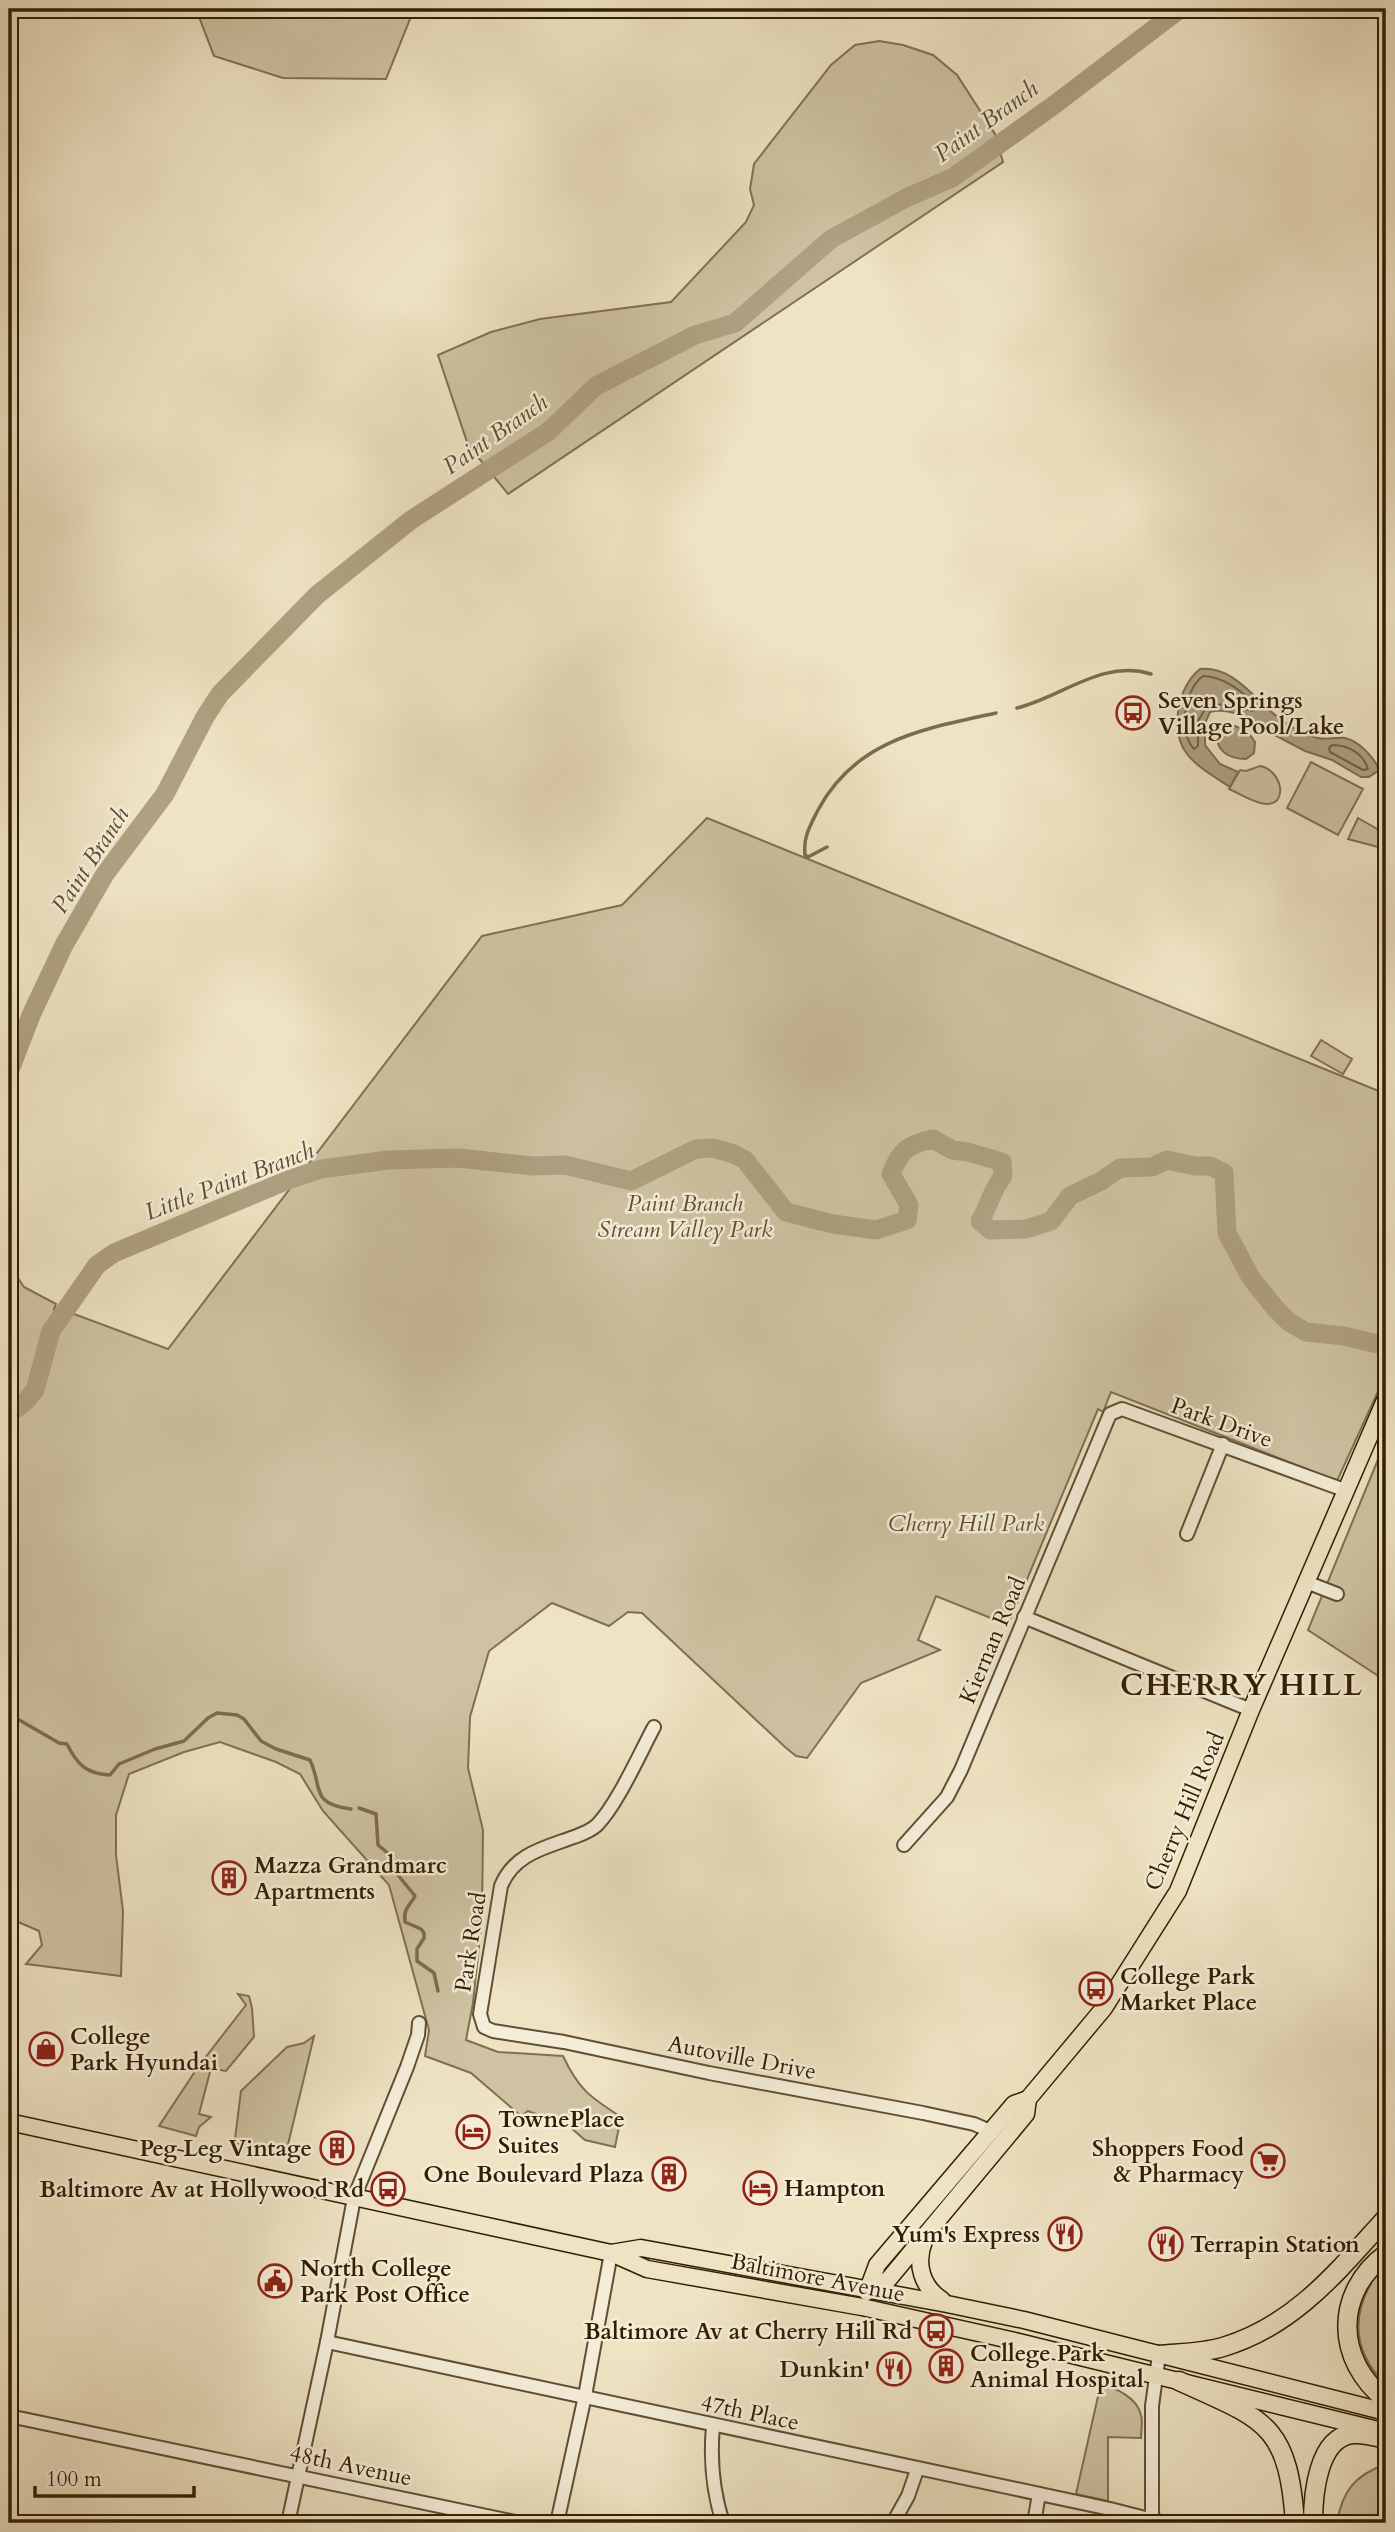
<svg xmlns="http://www.w3.org/2000/svg" width="1395" height="2532" font-family="Cardo,serif">
<style>
.green{fill:#cec2a2;stroke:#807052;stroke-width:2}
.water{fill:#aea081;stroke:#7c6c4e;stroke-width:2}
.lines{fill:none;stroke-linecap:round;stroke-linejoin:round}
.shore{stroke:#705f41;stroke-width:2}
.stream{stroke:#7c6c4e;stroke-width:3.5}
.river{stroke:#aea081;stroke-width:19}
.minor-casing{stroke:#614f32;stroke-width:16}
.major-casing{stroke:#321e01;stroke-width:19}
.highway-casing{stroke:#321e01;stroke-width:21}
.minor{stroke:#f4edd8;stroke-width:12}
.major{stroke:#eee3c3;stroke-width:16}
.highway{stroke:#eee3c3;stroke-width:18}
.labels{text-anchor:middle;stroke-width:5;stroke-linejoin:round;paint-order:stroke}
.poi-label{font-size:23px;font-weight:bold;fill:#321e01;stroke:#f4edd8;text-anchor:start}
.park-label{font-size:23px;font-style:italic;fill:#614f31;stroke:#f4edd8}
.street-label{font-size:23px;fill:#321e01;stroke:#f4edd8}
.water-label{font-size:24px;font-style:italic;fill:#5d4c2e;stroke:#f4edd8}
.district-label{font-size:30px;font-weight:bold;letter-spacing:2px;fill:#321e01;stroke:#f4edd8}
</style>
<rect width="100%" height="100%" fill="#eee3c3"/>
<filter id="stains"><feTurbulence type="fractalNoise" baseFrequency=".00286" numOctaves="4"/><feColorMatrix values="0 0 0 0 .2 0 0 0 0 .09 0 0 0 0 .02 0 0 0 .5 -.17"/></filter>
<radialGradient id="worn" r=".72"><stop offset=".6" stop-color="#630" stop-opacity="0"/><stop offset="1" stop-color="#630" stop-opacity=".3"/></radialGradient>
<g class="green">
<polygon points="196,9 414,9 386,79 283,78 214,56"/>
<polygon points="879,41 903,45 933,55 957,75 995,134 1003,162 508,494 468,445 438,355 491,332 540,319 671,302 746,222 754,205 750,189 754,164 831,65 855,45"/>
<polygon points="1311,762 1363,789 1338,835 1287,808"/>
<path d="M1260 766C1282 770 1289 805 1266 804 1253 803 1241 794 1229 789L1240 770 1246 771Z"/>
<path d="M707 818 1386 1094V1374L1337 1481 1111 1392 1103 1412 1098 1409 1008 1625 936 1596 918 1640 940 1650 861 1683 807 1758 796 1756 785 1747 642 1613 628 1612 609 1626 552 1603 489 1651 470 1717 468 1768 483 1830 482 1917 473 2003 466 2040 498 2052 563 2056C579 2090 590 2097 621 2117L615 2147 585 2140 570 2127 528 2111 521 2116 471 2073 425 2056 429 2030 389 1885 323 1811 300 1774 276 1762 220 1742 184 1752 129 1774 116 1815V1855L123 1911 121 1976 26 1964 42 1945 39 1931 9 1918V1265L24 1287 56 1304 54 1309 58 1308 168 1349 482 936 622 905Z"/>
<polygon points="1358,818 1379,830 1378,847 1348,839"/>
<polygon points="1321,1040 1352,1059 1343,1074 1311,1056"/>
<polygon points="1386,1440 1386,1681 1308,1630"/>
<polygon points="238,1994 249,1996 252,2008 254,2037 226,2071 214,2069 210,2072 199,2114 211,2117 199,2127 196,2136 159,2126 198,2067 246,2005"/>
<polygon points="314,2036 285,2157 241,2147 235,2139 241,2091 287,2047 304,2043"/>
<path d="M1386 2264V2385C1357 2356 1350 2322 1370 2285 1374 2276 1377 2270 1386 2264Z"/>
<path d="M1101 2383C1116 2389 1137 2397 1141 2415 1143 2421 1141 2431 1141 2438L1108 2437V2501L1076 2494Z"/>
<path d="M1386 2464V2523H1337C1342 2491 1355 2475 1386 2464Z"/>
</g>
<g class="water">
<path d="M1200 669C1240 666 1259 709 1289 725 1298 730 1308 736 1318 738 1327 740 1336 737 1345 738 1359 741 1375 758 1379 770L1369 777H1361L1332 760 1305 751 1252 723 1251 718C1238 714 1224 708 1210 712L1205 723V745L1220 764 1238 772 1230 787C1216 778 1197 767 1187 754 1169 730 1178 686 1200 669Z"/>
<path d="M1235 726 1247 731 1255 742 1254 753 1246 759C1230 759 1214 751 1218 733L1227 727Z"/>
</g>
<g class="lines">
<g class="shore">
<path d="M1203 676C1222 676 1247 693 1256 708L1253 711 1225 704 1207 706 1198 721V746L1194 749C1178 732 1184 690 1203 676Z"/>
<path d="M1332 745C1348 745 1363 753 1368 769L1363 770 1330 752 1329 748Z"/>
</g>
<g class="stream">
<path d="M1017 708C1062 697 1102 659 1151 674"/>
<polyline points="1379,770 1386,779"/>
<path d="M827 847 808 857 805 855C803 837 810 826 818 810 856 739 924 729 996 713"/>
<path d="M9 1714 59 1743 67 1744C77 1764 86 1774 110 1775L119 1764 155 1749 184 1741 208 1718 217 1713 237 1715 244 1719 261 1741 276 1749 310 1760C323 1788 310 1804 351 1809"/>
<path d="M359 1808 376 1814 378 1845 389 1854 393 1869 415 1896C410 1906 403 1908 405 1922L421 1929 424 1933V1938L417 1949V1961L434 1973 438 1991"/>
</g>
<g class="river">
<polyline points="9,1072 32,1013 64,945 105,874 165,794 205,717 220,694 317,595 411,520 549,431 596,386 695,335 735,323 831,239 906,198 952,178 1054,105 1180,9"/>
<path d="M9 1414 25 1402 35 1390 51 1331 97 1265 114 1253 288 1180 321 1169 388 1160 458 1158 532 1166 565 1165 631 1181 696 1149 713 1148 734 1154 745 1160 786 1212 833 1224 876 1230 907 1220 909 1205 891 1174C900 1150 909 1144 933 1139L952 1150 968 1152 1002 1162 1003 1176C992 1190 989 1205 980 1221L990 1230 1026 1229 1051 1221 1070 1196 1101 1181 1120 1168 1152 1167 1167 1160 1195 1166H1210L1224 1173 1227 1233 1251 1278 1275 1308 1289 1322 1306 1332 1344 1336 1386 1346"/>
</g>
<defs>
<g id="minor">
<polyline points="1187,1534 1223,1444"/>
<polyline points="1306,1582 1337,1594"/>
<polyline points="1024,1617 1251,1710"/>
<path d="M654 1727C640 1753 617 1805 597 1825 591 1831 582 1834 574 1837 544 1848 514 1854 501 1886L480 2014 484 2027 493 2031 564 2042 709 2073 923 2113 974 2124 990 2131"/>
<polyline points="904,1845 947,1797 961,1770 1110,1414 1122,1409 1347,1491"/>
<path d="M327 2342C588 2398 849 2454 1110 2509L1165 2523"/>
<polyline points="9,2416 520,2523"/>
<path d="M713 2426C710 2459 713 2492 723 2523"/>
<polyline points="288,2523 327,2342 354,2198 407,2067 418,2035 419,2023"/>
<polyline points="557,2523 585,2396 611,2253"/>
<polyline points="893,2523 908,2496 917,2470"/>
<polyline points="1034,2523 1039,2494"/>
<polyline points="1150,2523 1152,2520 1152,2406 1159,2355"/>
</g>
<g id="major">
<polyline points="9,2122 611,2253 647,2269 862,2307 1019,2342 1378,2430"/>
<path d="M924 2241C915 2264 922 2287 942 2300"/>
<polyline points="611,2253 641,2248 947,2304 1024,2320 1386,2412"/>
<polyline points="868,2289 888,2280 1026,2114 1028,2099 1104,2008 1178,1891 1251,1710 1386,1398"/>
<polyline points="867,2292 877,2265 1014,2104 1028,2099"/>
</g>
<g id="highway">
<path d="M1386 2254C1334 2293 1335 2360 1386 2400"/>
<path d="M1159 2355C1180 2353 1202 2353 1223 2347 1294 2326 1338 2271 1386 2218"/>
<path d="M1179 2381C1265 2420 1288 2423 1295 2523"/>
<path d="M1313 2523C1313 2497 1317 2437 1353 2434 1364 2433 1376 2437 1386 2439"/>
</g>
</defs>
<use href="#minor" class="minor-casing"/>
<use href="#major" class="major-casing"/>
<use href="#highway" class="highway-casing"/>
<use href="#minor" class="minor"/>
<use href="#major" class="major"/>
<use href="#highway" class="highway"/>
</g>
<defs>
<symbol id="bus-ring" viewBox="-11 -11 22 22"><circle r="9.5" fill="#f4edd8" stroke="#8f2418" stroke-width="1.5"/><path d="M-5-6H5V4H4V6H2V4H-2V6H-4V4H-5ZM-3.5-4V0h7V-4ZM-3.5 1.2v1.5H-2V1.2ZM2 1.2v1.5H3.5V1.2Z" fill="#8f2418"/></symbol>
<symbol id="building-ring" viewBox="-11 -11 22 22"><circle r="9.5" fill="#f4edd8" stroke="#8f2418" stroke-width="1.5"/><path d="M-4-6H4V6H1V3H-1V6H-4ZM-2.5-4.3h1.7v1.8h-1.7ZM.8-4.3h1.7v1.8H.8ZM-2.5-1h1.7V.8h-1.7ZM.8-1h1.7V.8H.8Z" fill="#8f2418"/></symbol>
<symbol id="shop-ring" viewBox="-11 -11 22 22"><circle r="9.5" fill="#f4edd8" stroke="#8f2418" stroke-width="1.5"/><path d="M-5-2.5h2.3a2.7 3.5 0 0 1 5.4 0H5L5.5 6h-11ZM-1.5-2.5h3a1.5 2.3 0 0 0-3 0Z" fill="#8f2418"/></symbol>
<symbol id="hotel-ring" viewBox="-11 -11 22 22"><circle r="9.5" fill="#f4edd8" stroke="#8f2418" stroke-width="1.5"/><path d="M-6-4.5h1.5V1H6V5H4.5V3h-9V5H-6ZM-4 0a1.8 1.8 0 1 1 3.6 0ZM.5 0V-2.5h3Q6-2.5 6 0Z" fill="#8f2418"/></symbol>
<symbol id="supermarket-ring" viewBox="-11 -11 22 22"><circle r="9.5" fill="#f4edd8" stroke="#8f2418" stroke-width="1.5"/><path d="M-6-5.5h2.5l.6 2H6L4.5 2H-2.5L-4.4-4H-6ZM-1.5 3.2a1.3 1.3 0 1 0 .1 0ZM3 3.2a1.3 1.3 0 1 0 .1 0Z" fill="#8f2418"/></symbol>
<symbol id="restaurant-ring" viewBox="-11 -11 22 22"><circle r="9.5" fill="#f4edd8" stroke="#8f2418" stroke-width="1.5"/><path d="M-5-6h1v4h1v-4h1v4h1v-4h1v5L-1.5 .5V6h-2V.5L-5-1ZM5-6V6H3V1.5H1.5Q1.5-4 5-6Z" fill="#8f2418"/></symbol>
<symbol id="civic-ring" viewBox="-11 -11 22 22"><circle r="9.5" fill="#f4edd8" stroke="#8f2418" stroke-width="1.5"/><path d="M-.6-6.5H3V-4.5H.6V-3L4-1V1h2V6H-6V1h2V-1L-.6-3ZM-1.2 2.5V6h2.4V2.5Z" fill="#8f2418"/></symbol>
</defs>
<g fill-rule="evenodd">
<use href="#bus-ring" x="1114" y="694" width="38" height="38"/>
<use href="#building-ring" x="210" y="1859" width="38" height="38"/>
<use href="#bus-ring" x="1077" y="1970" width="38" height="38"/>
<use href="#shop-ring" x="27" y="2030" width="38" height="38"/>
<use href="#hotel-ring" x="454" y="2113" width="38" height="38"/>
<use href="#building-ring" x="318" y="2129" width="38" height="38"/>
<use href="#supermarket-ring" x="1249" y="2142" width="38" height="38"/>
<use href="#building-ring" x="650" y="2155" width="38" height="38"/>
<use href="#hotel-ring" x="741" y="2169" width="38" height="38"/>
<use href="#bus-ring" x="369" y="2170" width="38" height="38"/>
<use href="#restaurant-ring" x="1046" y="2215" width="38" height="38"/>
<use href="#restaurant-ring" x="1147" y="2225" width="38" height="38"/>
<use href="#civic-ring" x="256" y="2262" width="38" height="38"/>
<use href="#bus-ring" x="917" y="2312" width="38" height="38"/>
<use href="#building-ring" x="927" y="2347" width="38" height="38"/>
<use href="#restaurant-ring" x="875" y="2350" width="38" height="38"/>
</g>
<g class="labels">
<g class="poi-label">
<text x="1158" y="708">Seven Springs<tspan x="1158" dy="26">Village Pool/Lake</tspan></text>
<text x="254" y="1873">Mazza Grandmarc<tspan x="254" dy="26">Apartments</tspan></text>
<text x="1120" y="1984">College Park<tspan x="1120" dy="26">Market Place</tspan></text>
<text x="70" y="2044">College<tspan x="70" dy="26">Park Hyundai</tspan></text>
<text x="498" y="2127">TownePlace<tspan x="498" dy="26">Suites</tspan></text>
<text x="312" y="2156" text-anchor="end">Peg Leg Vintage</text>
<text x="1244" y="2156" text-anchor="end">Shoppers Food<tspan x="1244" dy="26">&amp; Pharmacy</tspan></text>
<text x="644" y="2182" text-anchor="end">One Boulevard Plaza</text>
<text x="784" y="2196">Hampton</text>
<text x="364" y="2197" text-anchor="end">Baltimore Av at Hollywood Rd</text>
<text x="1040" y="2242" text-anchor="end">Yum's Express</text>
<text x="1190" y="2252">Terrapin Station</text>
<text x="300" y="2276">North College<tspan x="300" dy="26">Park Post Office</tspan></text>
<text x="912" y="2339" text-anchor="end">Baltimore Av at Cherry Hill Rd</text>
<text x="970" y="2361">College Park<tspan x="970" dy="26">Animal Hospital</tspan></text>
<text x="870" y="2377" text-anchor="end">Dunkin'</text>
</g>
<g class="park-label">
<text x="685" y="1211">Paint Branch<tspan x="685" dy="26">Stream Valley Park</tspan></text>
<text x="966" y="1531">Cherry Hill Park</text>
</g>
<g class="street-label">
<text transform="translate(1222 1422) rotate(20)" y="8">Park Drive</text>
<text transform="translate(992 1640) rotate(-67)" y="8">Kiernan Road</text>
<text transform="translate(1184 1811) rotate(-67)" y="8">Cherry Hill Road</text>
<text transform="translate(470 1942) rotate(-81)" y="8">Park Road</text>
<text transform="translate(742 2057) rotate(11)" y="8">Autoville Drive</text>
<text transform="translate(818 2277) rotate(11)" y="8">Baltimore Avenue</text>
<text transform="translate(750 2412) rotate(12)" y="8">47th Place</text>
<text transform="translate(351 2465) rotate(12)" y="8">48th Avenue</text>
</g>
<g class="water-label">
<text transform="translate(986 121) rotate(-36)" y="8">Paint Branch</text>
<text transform="translate(495 434) rotate(-35)" y="8">Paint Branch</text>
<text transform="translate(90 860) rotate(-57)" y="8">Paint Branch</text>
<text transform="translate(229 1181) rotate(-21)" y="8">Little Paint Branch</text>
</g>
<g class="district-label">
<text x="1242" y="1695">CHERRY HILL</text>
</g>
</g>
<rect width="1395" height="2532" fill="none" stroke="#eee3c3" stroke-width="35"/>
<rect x="10" y="10" width="1374" height="2511" fill="none" stroke="#321e01" stroke-width="3.5"/>
<rect x="18" y="18" width="1360" height="2497" fill="none" stroke="#321e01" stroke-width="2"/>
<path d="M35 2486v10h159v-10" fill="none" stroke="#321e01" stroke-width="3.5"/>
<text x="46" y="2486" font-size="21" fill="#321e01" stroke="#f4edd8" stroke-width="5" paint-order="stroke">100 m</text>
<rect width="100%" height="100%" filter="url(#stains)"/>
<rect width="100%" height="100%" fill="url(#worn)"/>
</svg>
